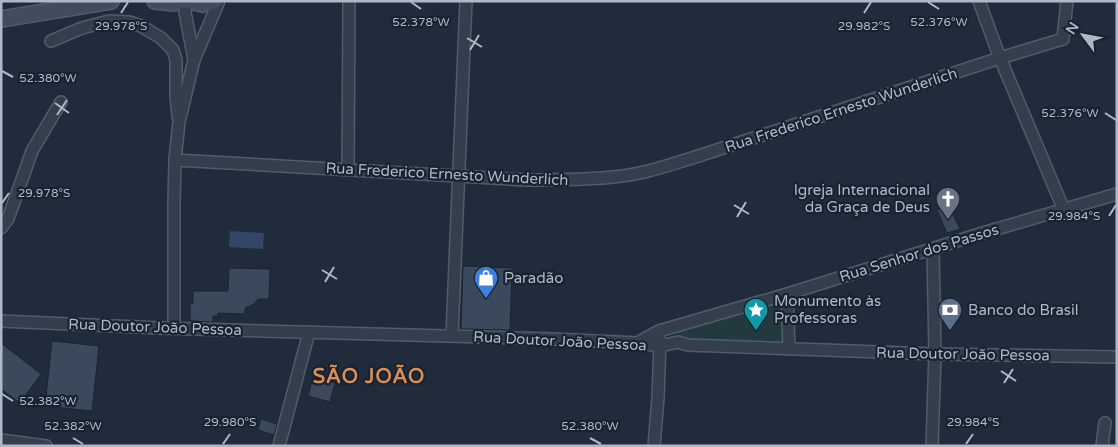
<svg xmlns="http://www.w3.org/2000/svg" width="1118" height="447" font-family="'Varela Round',sans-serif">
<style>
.green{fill:#223a3d}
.water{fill:#324765}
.building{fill:#3b495c;stroke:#1b2532}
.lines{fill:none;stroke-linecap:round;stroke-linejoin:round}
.street-casing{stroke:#515c6a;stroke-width:14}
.secondary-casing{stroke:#515c6a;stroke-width:18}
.street{stroke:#343e4c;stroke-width:11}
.secondary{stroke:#414d5f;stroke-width:15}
.ticks{fill:none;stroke:#aeb9c8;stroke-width:2}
.labels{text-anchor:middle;stroke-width:4.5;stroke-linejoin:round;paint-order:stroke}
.street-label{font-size:15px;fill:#aeb9c8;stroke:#192330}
.poi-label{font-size:15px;fill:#aeb9c8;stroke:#192330;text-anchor:start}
.district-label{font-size:20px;font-weight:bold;letter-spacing:1px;fill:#dd8e55;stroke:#192330}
.ticks-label{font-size:12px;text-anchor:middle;fill:#aeb9c8;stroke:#192330;stroke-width:4.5;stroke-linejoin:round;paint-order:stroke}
</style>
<rect width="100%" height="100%" fill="#202c3c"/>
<polygon class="green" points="787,294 788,349 678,341 675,327"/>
<polygon class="water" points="230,231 264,233 263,249 229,247"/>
<g class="building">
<polygon points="949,206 960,229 947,233 937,210"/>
<polygon points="463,266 512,268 510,330 461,329"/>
<polygon points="229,268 270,269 269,299 258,299 254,304 245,308 245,314 218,313 218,316 213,316 213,322 190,321 190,304 193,304 193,291 228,291"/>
<polygon points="52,341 99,346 92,411 45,406"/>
<polygon points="1,343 41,374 20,403 1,389"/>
<polygon points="313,377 335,383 330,402 308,396"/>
<polygon points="261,419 277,424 274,435 258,430"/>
</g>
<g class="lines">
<defs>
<g id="street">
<polyline points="188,1 185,6 185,12 194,60"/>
<polyline points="979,1 1000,58 1064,210"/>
<polyline points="51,41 82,28 109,21 129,22 141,26 161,38 173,50 176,60 176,96 178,116"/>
<path d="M175 160 527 180C556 180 585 180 613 177 640 175 666 166 692 158L1000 58 1063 39 1067 1"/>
<polyline points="348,169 349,1"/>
<polyline points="1,228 8,219 32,151 61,102"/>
<polyline points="787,294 789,349"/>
<polyline points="1,321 160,328 553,339 637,343 661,346 678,342 688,345 935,354 1117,357"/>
<polyline points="174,328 174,204 175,160 179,122 194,60 219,1"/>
<polyline points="452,335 466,1"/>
<polyline points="637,343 659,331 787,294 986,232 1117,194"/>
<polyline points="1,440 46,446"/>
<polyline points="279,446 309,332"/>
<polyline points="654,446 658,398 660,340"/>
<polyline points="932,446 935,354 933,249"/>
<polyline points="1102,446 1105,423"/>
</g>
<g id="secondary">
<polyline points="155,1 174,3 179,1"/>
<polyline points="189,1 202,4 214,1"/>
<polyline points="1,19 111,1"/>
</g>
</defs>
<use href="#street" class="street-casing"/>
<use href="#secondary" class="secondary-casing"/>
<use href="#street" class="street"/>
<use href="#secondary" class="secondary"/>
</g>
<path class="ticks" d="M411 2 421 9M928 2 939 9M121 13 128 2M864 13 871 2M467 38 482 47M470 50 479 35M2 71 13 77M55 103 69 113M1105 113 1116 120M57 115 67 100M2 203 9 193M734 205 749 214M1109 216 1116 205M737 217 746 202M322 270 337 279M325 282 334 267M1001 371 1016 381M1004 383 1013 369M2 394 13 401M73 438 83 444M590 438 601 444M223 444 230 434M966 444 973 434"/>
<defs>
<symbol id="church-pin" viewBox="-11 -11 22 30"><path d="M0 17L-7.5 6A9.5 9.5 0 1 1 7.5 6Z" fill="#6b7280" stroke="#192330"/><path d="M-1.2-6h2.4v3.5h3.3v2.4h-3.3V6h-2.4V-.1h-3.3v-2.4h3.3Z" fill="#fff"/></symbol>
<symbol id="shop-pin" viewBox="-11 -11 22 30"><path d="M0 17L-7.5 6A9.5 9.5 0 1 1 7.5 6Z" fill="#3f7fe0" stroke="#192330"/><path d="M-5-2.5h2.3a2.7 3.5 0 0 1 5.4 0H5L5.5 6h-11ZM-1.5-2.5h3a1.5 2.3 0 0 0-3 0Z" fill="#fff"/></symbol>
<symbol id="sight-pin" viewBox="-11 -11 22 30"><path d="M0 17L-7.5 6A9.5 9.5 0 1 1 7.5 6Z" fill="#0f9aa8" stroke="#192330"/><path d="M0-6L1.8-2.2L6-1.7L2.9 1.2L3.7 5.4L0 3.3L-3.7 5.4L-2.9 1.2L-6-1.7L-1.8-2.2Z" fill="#fff"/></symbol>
<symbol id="bank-pin" viewBox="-11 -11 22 30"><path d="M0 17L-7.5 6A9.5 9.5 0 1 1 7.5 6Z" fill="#5c6f8a" stroke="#192330"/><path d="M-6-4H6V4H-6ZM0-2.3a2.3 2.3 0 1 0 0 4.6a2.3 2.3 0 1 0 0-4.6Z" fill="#fff"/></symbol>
</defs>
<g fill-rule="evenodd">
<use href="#church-pin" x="934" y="185" width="28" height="38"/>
<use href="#shop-pin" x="472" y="264" width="28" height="38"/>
<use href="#sight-pin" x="742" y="296" width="28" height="38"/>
<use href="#bank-pin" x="936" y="296" width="28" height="38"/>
</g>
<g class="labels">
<g class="street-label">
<text transform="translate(841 110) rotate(-18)" y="5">Rua Frederico Ernesto Wunderlich</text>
<text transform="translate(447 174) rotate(3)" y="5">Rua Frederico Ernesto Wunderlich</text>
<text transform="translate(919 253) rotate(-17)" y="5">Rua Senhor dos Passos</text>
<text transform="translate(155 327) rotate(2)" y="5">Rua Doutor João Pessoa</text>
<text transform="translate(560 341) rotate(3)" y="5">Rua Doutor João Pessoa</text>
<text transform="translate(963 354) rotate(1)" y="5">Rua Doutor João Pessoa</text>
</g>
<g class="poi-label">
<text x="930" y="195" text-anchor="end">Igreja Internacional<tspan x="930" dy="17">da Graça de Deus</tspan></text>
<text x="504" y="283">Paradão</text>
<text x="774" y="306">Monumento às<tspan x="774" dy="17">Professoras</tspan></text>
<text x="968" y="315">Banco do Brasil</text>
</g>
<g class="district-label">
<text x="369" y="383">SÃO JOÃO</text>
</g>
</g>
<g class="ticks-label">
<text x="421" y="26">52.378°W</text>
<text x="939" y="26">52.376°W</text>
<text x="121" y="30">29.978°S</text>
<text x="864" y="30">29.982°S</text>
<text x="48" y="82">52.380°W</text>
<text x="1070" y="117">52.376°W</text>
<text x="44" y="197">29.978°S</text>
<text x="1074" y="220">29.984°S</text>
<text x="48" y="405">52.382°W</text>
<text x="230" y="426">29.980°S</text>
<text x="973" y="426">29.984°S</text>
<text x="73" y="430">52.382°W</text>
<text x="590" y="430">52.380°W</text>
</g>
<rect width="1118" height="447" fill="none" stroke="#aeb9c8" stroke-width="5"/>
<g transform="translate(1083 35) rotate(302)" stroke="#192330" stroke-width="4" paint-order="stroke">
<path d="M0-4L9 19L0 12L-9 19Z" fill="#aeb9c8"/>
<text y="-8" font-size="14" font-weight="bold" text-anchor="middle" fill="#aeb9c8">N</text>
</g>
</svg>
